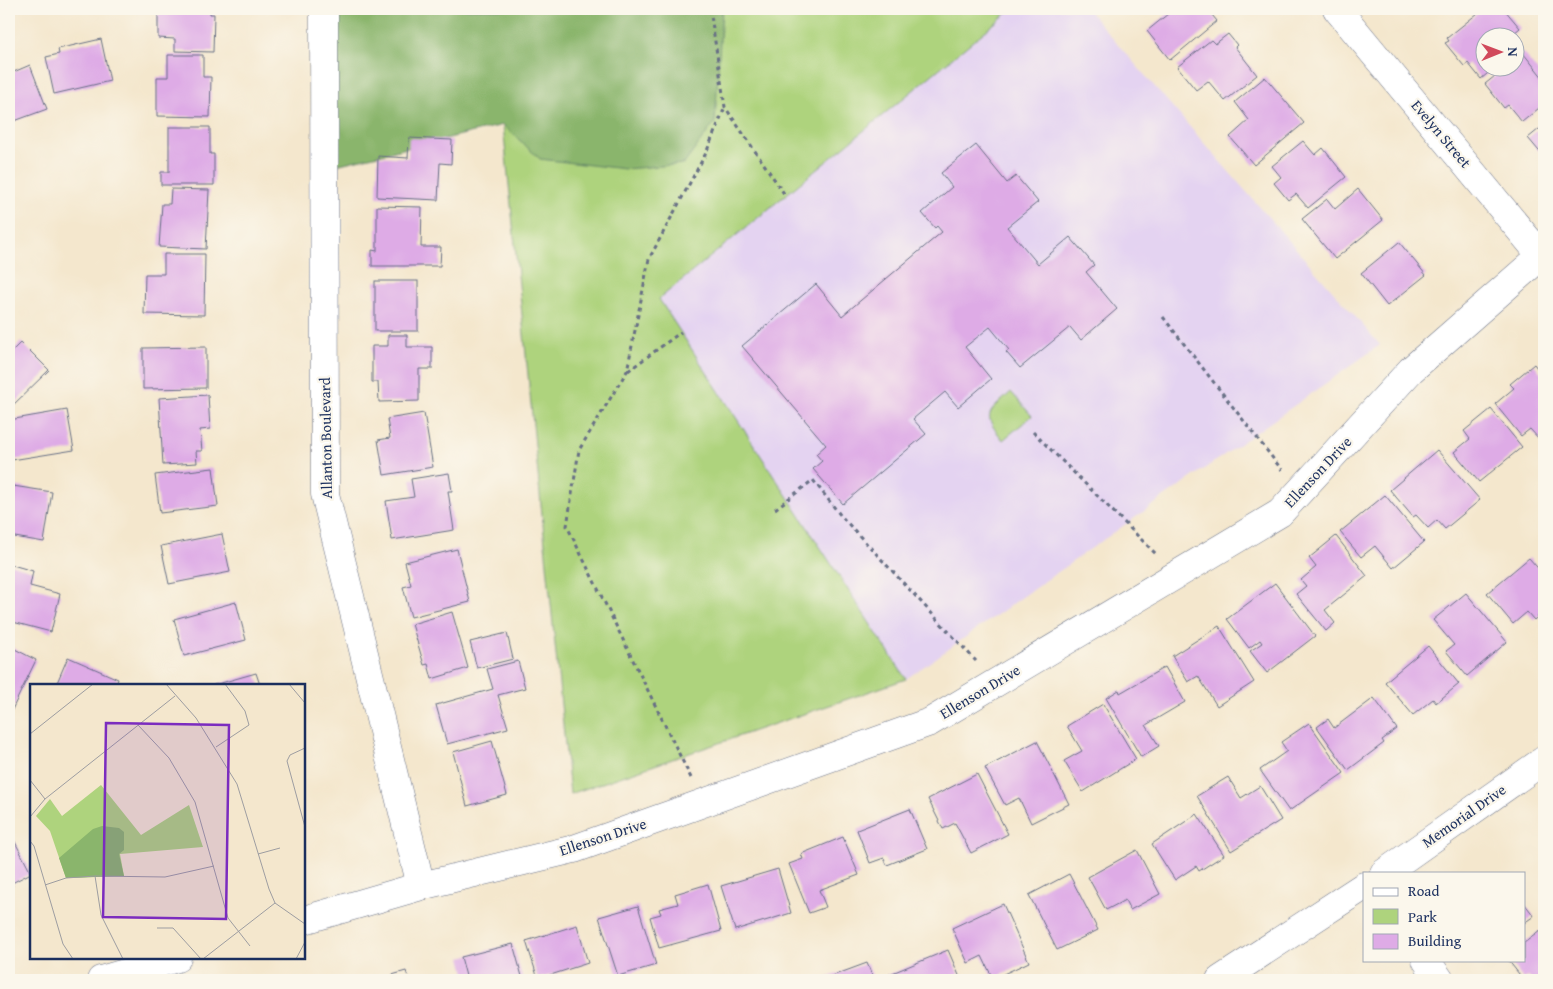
<svg xmlns="http://www.w3.org/2000/svg" width="1553" height="989" font-family="'Gentium Book Plus',serif">
<style>
.built{fill:#e4d3f1}
.green{fill:#aed37d;stroke:#64816e}
.forest{fill:#8ab56c;stroke:#527265}
.building{fill:#deabe6}
.lines{fill:none;stroke-linecap:round;stroke-linejoin:round}
.minor-casing{stroke:#676f85;stroke-width:29}
.major-casing{stroke:#676f85;stroke-width:29}
.path{stroke:#676f85;stroke-width:3;stroke-dasharray:4 4;stroke-linecap:butt}
.minor{stroke:#fff;stroke-width:28}
.major{stroke:#fff;stroke-width:28}
.labels{text-anchor:middle;stroke-width:4.5;stroke-linejoin:round;paint-order:stroke}
.street-label{font-size:15px;fill:#1b2f5e;stroke:#fbf7ec}
.inset-road{fill:none;stroke:#9d9da1;stroke-width:1}
.view{fill:#7b2cbf;fill-opacity:0.15;stroke:#7b2cbf;stroke-width:2.5}
.inset-edge{fill:none;stroke:#1b2f5e;stroke-width:2.5}
</style>
<rect width="100%" height="100%" fill="#fbf7ec"/>
<filter id="ink" filterUnits="userSpaceOnUse"><feTurbulence type="fractalNoise" baseFrequency=".02" numOctaves="2"/><feDisplacementMap in="SourceGraphic" scale="10" xChannelSelector="R" yChannelSelector="G"/><feConvolveMatrix kernelMatrix="1 2 1 2 8 2 1 2 1" color-interpolation-filters="sRGB"/></filter>
<filter id="wash" filterUnits="userSpaceOnUse"><feTurbulence type="fractalNoise" baseFrequency=".0096" numOctaves="4" result="noise"/><feDisplacementMap in="SourceGraphic" scale="20" xChannelSelector="R" yChannelSelector="G"/><feGaussianBlur stdDeviation="1.12" result="paint"/><feColorMatrix in="noise" values="0 0 0 0 0 0 0 0 0 0 0 0 0 0 0 0 0 1.4 0 .05"/><feComposite in="paint" operator="in"/></filter>
<g filter="url(#wash)">
<rect width="100%" height="100%" fill="#f4e7cd"/>
<polygon class="built" points="1012,9 1087,9 1380,345 906,679 659,299"/>
<g class="green">
<polygon points="327,9 1012,9 659,299 906,679 570,794 503,125"/>
<path d="M1011 392 1032 416 1003 440C981 413 988 414 1011 392Z"/>
</g>
<polygon class="forest" points="327,9 722,9 715,122 684,164 625,169 540,159 503,125 332,166"/>
<g id="blocks">
<g class="building">
<polygon points="158,9 210,9 210,14 214,14 213,52 175,51 175,39 158,38"/>
<polygon points="1174,9 1207,9 1217,21 1170,60 1147,31"/>
<polygon points="1483,9 1504,9 1520,28 1508,38 1486,38 1486,68 1494,68 1481,79 1468,63 1464,66 1445,43 1449,41 1447,38"/>
<polygon points="1228,34 1237,45 1235,47 1257,75 1225,101 1208,81 1196,90 1177,67 1211,40 1215,44"/>
<polygon points="101,39 110,81 54,94 46,57 59,54 58,49"/>
<polygon points="1523,53 1544,79 1544,104 1522,122 1508,105 1504,108 1485,84 1505,68 1516,68 1516,59"/>
<polygon points="168,55 203,55 203,77 211,77 210,117 157,116 157,77 168,77"/>
<polygon points="30,65 47,109 9,123 9,74"/>
<polygon points="1265,77 1304,123 1254,165 1230,137 1249,120 1235,102"/>
<polygon points="1544,125 1544,157 1528,138"/>
<polygon points="169,127 210,127 210,154 214,154 214,185 161,185 161,172 169,172"/>
<polygon points="409,138 452,140 451,164 440,163 438,200 377,197 378,156 408,158"/>
<polygon points="1303,141 1315,155 1323,148 1346,177 1308,208 1296,194 1288,200 1274,183 1281,177 1272,166"/>
<polygon points="976,145 1007,183 1016,176 1038,202 1007,227 1038,264 1070,237 1094,265 1086,272 1117,309 1081,340 1070,327 1020,368 1006,352 1009,350 990,327 965,347 991,379 958,407 945,392 913,419 926,434 843,504 813,469 822,461 816,454 826,445 742,346 816,284 842,316 942,232 937,226 935,228 922,213 952,187 941,173"/>
<polygon points="171,189 209,190 206,249 159,247 162,204 170,204"/>
<polygon points="1358,189 1383,220 1335,259 1302,219 1327,199 1335,209"/>
<polygon points="377,206 422,207 421,247 441,247 440,266 372,266 372,250 377,251"/>
<polygon points="1399,242 1426,275 1387,306 1361,273"/>
<polygon points="164,254 205,254 204,315 144,314 145,274 164,274"/>
<rect x="375" y="281" width="43" height="50"/>
<polygon points="388,335 407,335 407,347 432,347 432,369 419,369 419,401 379,402 378,382 372,382 372,346 388,346"/>
<polygon points="21,342 49,370 9,409 9,354"/>
<polygon points="206,347 206,388 143,389 143,348"/>
<polygon points="1534,364 1544,377 1544,436 1540,440 1530,429 1521,436 1495,404 1514,388 1510,384"/>
<polygon points="208,395 210,429 200,430 202,451 196,451 197,463 163,465 159,398"/>
<polygon points="1491,409 1522,447 1479,482 1454,452 1470,439 1464,431"/>
<polygon points="67,410 74,450 12,460 9,441 9,420"/>
<polygon points="424,413 433,467 384,475 378,440 390,438 387,419"/>
<polygon points="1437,450 1480,500 1445,529 1437,520 1428,528 1416,515 1413,517 1390,490"/>
<polygon points="213,468 218,506 160,513 155,475"/>
<polygon points="449,473 452,491 448,491 454,530 392,540 386,501 414,497 411,479"/>
<polygon points="13,486 52,492 44,542 9,536 9,515"/>
<polygon points="1385,495 1424,542 1393,568 1375,546 1361,557 1340,532"/>
<polygon points="222,534 230,572 169,584 161,546"/>
<polygon points="1336,536 1367,576 1325,610 1335,623 1326,631 1296,594 1306,586 1301,580 1316,567 1309,558"/>
<polygon points="457,549 470,602 411,617 403,587 411,585 405,562"/>
<polygon points="1529,558 1544,575 1544,611 1534,620 1527,612 1513,624 1487,593"/>
<polygon points="9,564 33,571 30,586 60,594 51,632 9,621"/>
<polygon points="1275,583 1315,636 1267,673 1250,651 1262,643 1260,640 1249,648 1227,619"/>
<polygon points="1466,593 1507,642 1467,676 1446,651 1454,645 1433,620"/>
<polygon points="236,602 246,640 184,656 174,619"/>
<polygon points="452,612 468,668 432,679 428,664 424,665 412,624"/>
<polygon points="1219,626 1254,682 1217,706 1198,676 1188,682 1172,656"/>
<polygon points="507,633 513,659 477,668 470,642"/>
<polygon points="9,646 36,660 9,716"/>
<polygon points="1428,646 1459,684 1436,703 1433,699 1413,715 1385,682"/>
<polygon points="68,657 118,679 116,685 56,685"/>
<polygon points="518,661 525,688 498,695 508,728 447,744 436,705 493,689 487,669"/>
<polygon points="1165,667 1185,702 1146,725 1159,746 1141,757 1106,698 1119,690 1120,693"/>
<polygon points="256,673 260,685 214,685"/>
<polygon points="1374,698 1397,729 1382,740 1384,743 1348,770 1317,727 1328,719 1334,728"/>
<polygon points="1103,704 1136,759 1083,792 1064,761 1082,751 1067,726"/>
<polygon points="1309,723 1344,773 1289,811 1260,770 1287,751 1281,742"/>
<polygon points="492,741 507,795 467,806 453,752"/>
<polygon points="1037,741 1069,804 1031,823 1019,798 1005,805 985,768"/>
<polygon points="977,774 1008,834 971,853 955,823 943,829 928,799"/>
<polygon points="1228,777 1241,798 1260,786 1281,820 1231,851 1197,796"/>
<polygon points="910,809 927,849 887,865 884,858 870,863 857,830"/>
<polygon points="1197,814 1224,855 1199,871 1196,866 1175,880 1152,844"/>
<polygon points="843,837 859,875 819,890 826,907 809,913 789,864 803,859 801,854"/>
<polygon points="14,840 31,873 12,883 13,886 9,888 9,843"/>
<polygon points="1137,850 1160,894 1130,910 1125,900 1106,910 1088,877"/>
<polygon points="778,869 791,913 735,930 721,886"/>
<polygon points="1069,874 1098,930 1057,950 1029,895"/>
<polygon points="708,884 721,931 659,948 650,917 661,914 659,909 678,904 675,894"/>
<polygon points="1524,903 1534,916 1524,923"/>
<polygon points="1003,904 1029,962 993,979 982,956 968,963 952,928"/>
<polygon points="638,906 656,965 618,976 599,917"/>
<polygon points="577,925 588,963 538,979 526,941"/>
<polygon points="1544,928 1544,980 1532,980 1528,976 1523,979 1508,960 1524,960 1524,943"/>
<polygon points="513,944 523,980 467,980 461,957"/>
<polygon points="948,950 961,980 887,980 885,976"/>
<polygon points="867,963 874,980 821,980"/>
<polygon points="406,971 409,980 388,980 393,978 392,975"/>
</g>
</g>
</g>
<g filter="url(#ink)">
<use href="#blocks" fill-opacity="0" stroke="#676f85" stroke-width="1"/>
<g class="lines">
<defs>
<g id="minor">
<polyline points="324,9 325,494 421,886"/>
<polyline points="1337,9 1544,259"/>
<polyline points="304,920 421,886 574,849 930,722 1280,513 1411,370 1541,256"/>
<polyline points="1426,960 1440,980"/>
<polyline points="101,980 177,958"/>
</g>
<g id="major">
<polyline points="1384,873 1544,760"/>
<polyline points="1220,980 1364,886"/>
</g>
</defs>
<use href="#minor" class="minor-casing"/>
<use href="#major" class="major-casing"/>
<g class="path">
<polyline points="710,9 725,107 785,195"/>
<polyline points="1163,317 1282,470"/>
<polyline points="628,371 681,332"/>
<polyline points="1033,432 1157,555"/>
<polyline points="775,509 813,480 841,516 976,661"/>
<polyline points="691,778 567,526 579,450 627,371 649,259 706,153 725,107"/>
</g>
<use href="#minor" class="minor"/>
<use href="#major" class="major"/>
</g>
</g>
<g class="labels">
<g class="street-label">
<text transform="translate(1441 134) rotate(50)" y="5">Evelyn Street</text>
<text transform="translate(326 438) rotate(-91)" y="5">Allanton Boulevard</text>
<text transform="translate(1318 472) rotate(-47)" y="5">Ellenson Drive</text>
<text transform="translate(980 692) rotate(-31)" y="5">Ellenson Drive</text>
<text transform="translate(1464 816) rotate(-35)" y="5">Memorial Drive</text>
<text transform="translate(603 837) rotate(-18)" y="5">Ellenson Drive</text>
</g>
</g>
<g transform="translate(30 684)">
<rect width="275" height="275" fill="#f4e7cd"/>
<path d="M71 101 111 151 159 121 173 163 90 170 94 192 36 194 20 147 6 132 20 115 32 132Z" fill="#aed37d"/>
<path d="M72 142 89 144 94 148V166L89 170 94 192 36 194 29 174 63 145Z" fill="#8ab56c"/>
<path class="inset-road" d="M136 0 166 34 207 100 239 205 245 219 275 240M259 0 275 19M108 41 139 74 165 118 198 234 220 262M0 50 63 0M186 63 219 41 215 27 195 0M275 64 260 71 257 77 275 143M0 96 15 115M0 133 15 115 145 12M0 157 4 162 33 260 43 275M228 170 250 164M65 192 71 231 93 275M15 201 36 194 65 192 135 193 184 182M127 244H143L171 275M173 275 245 219M266 275 275 258"/>
<path class="view" d="M76 39 199 41 196 235 73 233Z"/>
<rect width="275" height="275" class="inset-edge"/>
</g>
<rect width="1553" height="989" fill="none" stroke="#fbf7ec" stroke-width="30"/>
<rect x="1363" y="872" width="162" height="90" fill="#fbf7ec" stroke="#a1a7b3"/>
<rect x="1373" y="888" width="25" height="8" fill="#ffffff" stroke="#a1a7b3"/>
<text x="1408" y="896" font-size="15" fill="#1b2f5e">Road</text>
<rect x="1373" y="909" width="25" height="15" fill="#aed37d" stroke="#a1a7b3"/>
<text x="1408" y="922" font-size="15" fill="#1b2f5e">Park</text>
<rect x="1373" y="934" width="25" height="15" fill="#deabe6" stroke="#a1a7b3"/>
<text x="1408" y="946" font-size="15" fill="#1b2f5e">Building</text>
<g transform="translate(1500 52) rotate(89)"><circle r="24" fill="#fbf7ec" stroke="#a1a7b3"/>
<path d="M0-4L9 19L0 12L-9 19Z" fill="#d1495b"/>
<text y="-8" font-size="14" font-weight="bold" text-anchor="middle" fill="#1b2f5e">N</text>
</g>
</svg>
